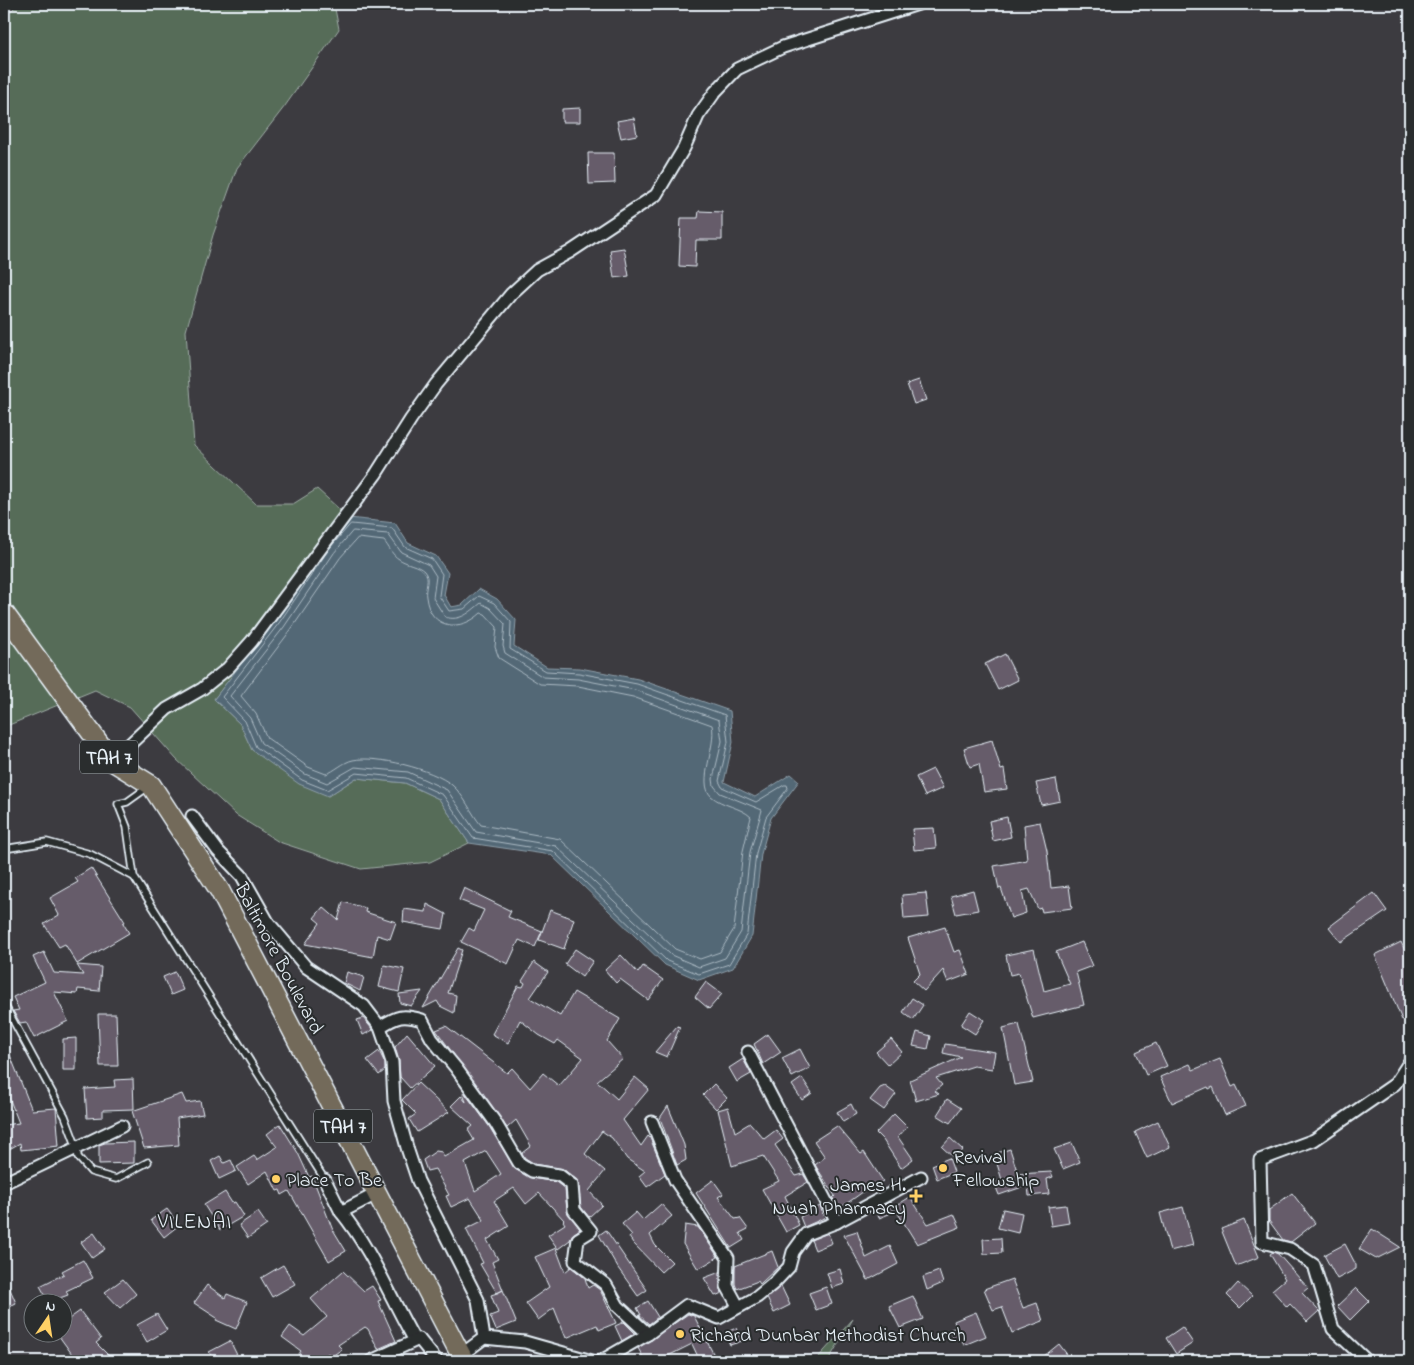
<svg xmlns="http://www.w3.org/2000/svg" width="1414" height="1365" font-family="'Indie Flower',sans-serif">
<style>
.green{fill:#576c58;stroke:#a0aea8}
.water{fill:#526876;stroke:#8e9faa}
.lines{fill:none;stroke-linecap:round;stroke-linejoin:round}
.shore{stroke:#acbac4;stroke-width:1}
.building{fill:#665b6a;stroke:#e8f1f8;fill-rule:evenodd}
.service-casing{stroke:#e8f1f8;stroke-width:9}
.minor-casing{stroke:#e8f1f8;stroke-width:15}
.trunk-casing{stroke:#e8f1f8;stroke-width:22}
.service{stroke:#2a2d2e;stroke-width:5.5}
.minor{stroke:#2a2d2e;stroke-width:11}
.trunk{stroke:#736b5a;stroke-width:19}
.poi-dot{fill:#ffd166;stroke:#2a2d2e;stroke-width:2}
.labels{text-anchor:middle;stroke-width:4;stroke-linejoin:round;paint-order:stroke}
.shield{fill:#2a2d2e;stroke:#afb6bb;stroke-width:1}
.shield-label{font-size:19px;font-weight:bold;fill:#e8f1f8}
.street-label{font-size:20px;fill:#e8f1f8;stroke:#2a2d2e}
.poi-label{font-size:20px;fill:#e8f1f8;stroke:#2a2d2e;text-anchor:start}
.neighbourhood-label{font-size:21px;letter-spacing:1px;fill:#e8f1f8;stroke:#2a2d2e}
</style>
<rect width="100%" height="100%" fill="#3c3b40"/>
<filter id="ink" filterUnits="userSpaceOnUse"><feTurbulence type="fractalNoise" baseFrequency=".02" numOctaves="2"/><feDisplacementMap in="SourceGraphic" scale="10" xChannelSelector="R" yChannelSelector="G"/><feConvolveMatrix kernelMatrix="1 2 1 2 8 2 1 2 1" color-interpolation-filters="sRGB"/></filter>
<g filter="url(#ink)">
<g class="green">
<polygon points="18,4 334,4 339,29 285,106 237,168 213,235 186,331 194,445 256,504 293,504 317,489 349,518 325,546 275,620 214,699 240,724 252,750 328,796 356,778 405,783 439,799 469,843 430,862 361,869 279,842 236,815 176,759 130,707 95,690 4,727 4,18"/>
<polygon points="853,1319 828,1361 815,1361"/>
</g>
<polygon class="water" points="349,518 395,523 408,543 436,556 448,573 444,595 451,607 462,605 479,589 497,599 516,620 514,646 547,667 580,668 638,679 730,711 733,742 724,782 755,797 791,774 799,781 771,818 761,854 752,936 733,968 699,980 665,965 551,855 469,843 439,799 405,783 356,778 328,796 299,784 252,750 240,724 214,699 275,620 325,546"/>
<g class="lines">
<g class="shore">
<polygon points="351,524 392,528 405,547 432,559 442,574 439,596 449,611 464,609 479,596 494,603 511,622 510,649 546,671 579,673 637,684 725,715 728,742 719,781 722,787 756,802 784,785 787,785 788,788 766,817 756,853 747,934 729,964 699,974 667,961 553,851 473,838 443,795 406,778 356,773 327,790 302,780 256,747 245,721 222,697 279,623 329,549"/>
<path d="M353 531 388 534 401 552 429 565 436 576 433 598 445 617C460 622 470 612 481 603L490 608 505 624 503 646 505 653 543 677 578 679 635 690 719 720 722 741 713 779 714 786 720 793 762 810 750 852 741 932 725 958 699 967 671 955 556 846 476 832 447 790 408 772 355 767 327 783 305 774 261 743 250 718 230 696 284 627 334 553Z"/>
<path d="M358 538 384 541C389 547 392 555 399 559 406 564 418 565 424 571 431 579 424 588 426 597 430 630 461 632 481 613L485 614 497 627 495 647 499 658 540 684 578 686 633 697 712 725C717 746 697 782 711 796 722 806 741 807 751 817L743 851 734 929 720 952 700 959 675 949 560 839 481 825C471 813 464 795 452 785 433 769 376 755 353 760 343 762 335 771 326 774L308 767 267 738 256 714 241 696 290 631 340 558Z"/>
</g>
</g>
<g class="building">
<polygon points="580,108 580,122 562,122 562,109"/>
<polygon points="634,118 637,135 621,138 617,121"/>
<polygon points="588,153 614,153 615,183 589,184"/>
<polygon points="699,211 722,212 722,240 696,240 695,267 679,266 681,218 698,218"/>
<polygon points="624,248 629,276 614,278 610,250"/>
<polygon points="919,380 926,400 914,404 907,384"/>
<polygon points="1005,654 1018,680 998,690 985,664"/>
<polygon points="992,740 1001,770 1004,769 1007,789 984,792 979,764 970,767 964,748"/>
<polygon points="933,769 943,788 925,796 916,777"/>
<polygon points="1056,779 1060,801 1041,805 1036,783"/>
<polygon points="1007,817 1011,837 993,841 989,821"/>
<polygon points="1040,822 1047,851 1051,888 1069,886 1072,908 1042,912 1041,908 1038,909 1029,889 1022,891 1026,913 1011,918 1001,888 999,889 994,866 1027,860 1024,825"/>
<polygon points="934,828 936,848 914,850 912,829"/>
<polygon points="91,868 125,922 123,923 129,933 77,964 65,944 59,947 44,924 59,915 50,898 78,882 75,878"/>
<polygon points="464,888 511,911 508,917 542,931 535,947 519,940 508,964 461,942 469,928 474,931 484,910 459,900"/>
<polygon points="973,890 978,910 956,914 951,896"/>
<polygon points="926,893 929,917 904,919 902,895"/>
<polygon points="1374,893 1387,911 1341,942 1329,927"/>
<polygon points="343,902 366,908 365,912 396,922 390,939 377,935 373,957 305,944 320,923 314,918 323,907 338,920"/>
<polygon points="427,904 446,914 443,929 403,922 404,909 426,912"/>
<polygon points="550,910 574,919 564,949 539,940"/>
<polygon points="945,927 954,952 960,950 969,974 948,982 943,970 924,991 913,981 920,974 908,938"/>
<polygon points="1082,942 1092,966 1076,972 1084,1005 1033,1018 1019,973 1010,975 1006,955 1034,949 1044,991 1070,984 1056,952"/>
<polygon points="1401,942 1410,962 1410,1017 1402,1020 1375,955"/>
<polygon points="458,948 462,950 448,993 456,995 454,1013 440,1006 437,1001 423,1008"/>
<polygon points="575,949 593,961 582,977 565,964"/>
<polygon points="44,952 54,973 83,975 77,965 101,967 99,991 78,989 77,994 54,992 68,1021 34,1038 26,1022 20,1023 13,1011 19,1010 13,997 45,982 33,957"/>
<polygon points="621,955 638,973 643,966 663,980 648,1000 620,979 616,983 605,970"/>
<polygon points="534,962 548,972 530,998 560,1016 574,992 620,1019 607,1041 623,1059 597,1081 617,1099 635,1077 649,1089 623,1120 641,1146 648,1136 650,1138 665,1174 647,1187 639,1176 645,1171 627,1159 612,1138 602,1131 585,1154 605,1171 589,1191 602,1205 589,1217 581,1207 578,1181 563,1169 535,1164 525,1158 522,1153 531,1146 516,1120 507,1128 436,1030 446,1026 507,1073 512,1068 530,1088 543,1073 559,1086 583,1058 558,1040 555,1044 539,1035 520,1020 508,1043 492,1034 518,986 523,987 525,983 522,981"/>
<polygon points="384,965 404,969 399,992 379,987"/>
<polygon points="175,972 183,990 171,995 163,977"/>
<polygon points="347,972 364,977 360,991 344,983"/>
<polygon points="706,982 722,994 709,1009 695,997"/>
<polygon points="422,991 411,1006 400,1003 399,994"/>
<polygon points="912,998 923,1005 913,1020 903,1012"/>
<polygon points="970,1011 984,1020 975,1034 961,1025"/>
<polygon points="98,1014 116,1014 118,1066 100,1066"/>
<polygon points="363,1018 373,1030 363,1035 357,1020"/>
<polygon points="1019,1024 1033,1082 1014,1085 1003,1028"/>
<polygon points="677,1026 680,1027 667,1057 655,1052"/>
<polygon points="917,1032 931,1036 928,1049 913,1046"/>
<polygon points="407,1033 435,1066 410,1088 400,1077 399,1061 395,1047"/>
<polygon points="768,1034 781,1052 763,1064 754,1044"/>
<polygon points="76,1038 76,1070 63,1070 63,1039"/>
<polygon points="891,1039 902,1052 888,1065 876,1052"/>
<polygon points="4,1040 32,1110 56,1108 59,1146 21,1150 20,1143 4,1152 4,1125 19,1123 4,1085"/>
<polygon points="1156,1043 1167,1066 1146,1075 1136,1052"/>
<polygon points="945,1044 995,1052 992,1069 974,1066 936,1078 942,1085 935,1091 939,1094 916,1101 910,1080 961,1057 943,1053"/>
<polygon points="800,1049 810,1068 792,1077 782,1058"/>
<polygon points="379,1051 385,1063 385,1070 379,1075 367,1060"/>
<polygon points="743,1059 751,1074 737,1082 729,1068"/>
<polygon points="1220,1059 1232,1087 1236,1085 1246,1106 1225,1115 1213,1087 1209,1089 1208,1087 1172,1103 1160,1077 1190,1064 1193,1070"/>
<polygon points="802,1078 812,1093 802,1100 792,1085"/>
<polygon points="133,1079 134,1109 103,1110 103,1117 87,1118 85,1089 115,1087 114,1080"/>
<polygon points="418,1083 449,1112 417,1132 409,1119 416,1114 402,1100"/>
<polygon points="714,1084 727,1098 716,1109 703,1095"/>
<polygon points="885,1086 896,1094 884,1110 870,1100 880,1088"/>
<path d="M464 1092 489 1126 515 1169 531 1178 556 1182 565 1189 567 1211 580 1229 572 1235 570 1240 558 1249 548 1235 565 1224 563 1221 564 1220 539 1193 526 1204 514 1188 494 1201 509 1226 487 1240 498 1259 492 1262 503 1290 497 1293 503 1290 516 1322 496 1330 490 1316 498 1313 491 1295 497 1293 480 1264 483 1263 466 1229 484 1220 470 1198 451 1207 446 1196 449 1195 435 1169 427 1171 423 1160 436 1151 442 1152 444 1157 474 1140 468 1130 473 1126 451 1106 461 1096 466 1102 463 1094ZM486 1151 501 1174 475 1191 465 1163Z"/>
<polygon points="182,1094 186,1103 200,1101 203,1114 177,1118 179,1145 144,1148 132,1111"/>
<polygon points="947,1099 961,1108 950,1123 937,1115"/>
<polygon points="851,1104 856,1114 843,1122 837,1112"/>
<polygon points="668,1106 684,1145 686,1160 677,1165 660,1118"/>
<polygon points="728,1107 735,1132 750,1123 764,1139 776,1130 783,1139 775,1145 796,1176 803,1174 808,1182 785,1196 799,1225 786,1232 762,1189 779,1181 763,1156 732,1166 718,1110"/>
<polygon points="894,1114 907,1127 898,1137 913,1159 901,1168 883,1140 876,1133"/>
<polygon points="1158,1121 1170,1147 1147,1158 1135,1132"/>
<polygon points="280,1124 298,1153 309,1177 312,1176 332,1228 346,1251 329,1261 289,1191 282,1195 280,1190 277,1191 267,1171 248,1184 237,1167 254,1156 257,1160 277,1147 267,1134"/>
<polygon points="837,1126 861,1154 864,1152 883,1181 868,1191 867,1189 839,1209 833,1198 835,1196 815,1165 825,1157 814,1141"/>
<polygon points="950,1138 963,1150 955,1159 942,1147"/>
<polygon points="134,1142 134,1163 99,1164 99,1145 105,1143"/>
<polygon points="1072,1143 1080,1162 1063,1169 1054,1149"/>
<polygon points="1010,1149 1018,1174 1051,1172 1053,1177 1047,1179 1049,1194 1029,1196 1028,1185 999,1195 994,1182 1002,1180 994,1154"/>
<polygon points="220,1156 224,1163 231,1160 236,1171 219,1179 211,1161"/>
<polygon points="949,1158 954,1172 937,1179 932,1165"/>
<polygon points="713,1180 723,1194 718,1197 735,1219 740,1218 748,1229 740,1233 744,1240 731,1248 696,1193"/>
<polygon points="225,1192 232,1203 235,1202 244,1216 220,1230 204,1205"/>
<polygon points="1292,1193 1315,1223 1291,1242 1283,1240 1269,1221 1269,1210"/>
<polygon points="910,1197 928,1224 954,1214 960,1227 917,1244 894,1207"/>
<polygon points="890,1202 894,1212 879,1218 876,1210"/>
<polygon points="661,1204 672,1216 650,1235 655,1245 672,1262 661,1272 633,1243 629,1237 632,1235 622,1224 636,1212 643,1220"/>
<polygon points="1066,1205 1069,1223 1051,1226 1048,1207"/>
<polygon points="820,1206 824,1218 804,1227 800,1217"/>
<polygon points="1183,1207 1193,1245 1170,1251 1160,1213"/>
<polygon points="167,1209 179,1225 164,1237 151,1220"/>
<polygon points="1003,1209 1022,1213 1018,1233 998,1228"/>
<polygon points="258,1212 267,1225 248,1238 239,1225"/>
<polygon points="1244,1220 1259,1257 1236,1266 1221,1229"/>
<polygon points="685,1225 698,1227 718,1257 698,1269 683,1244"/>
<polygon points="1372,1229 1400,1247 1376,1259 1359,1249"/>
<polygon points="606,1230 647,1290 638,1296 618,1268 599,1235"/>
<polygon points="857,1231 866,1258 890,1246 898,1264 868,1280 844,1235"/>
<polygon points="94,1233 105,1249 92,1258 81,1242"/>
<polygon points="828,1233 832,1243 815,1250 811,1240"/>
<polygon points="1001,1238 1002,1253 984,1254 983,1239"/>
<polygon points="1345,1244 1356,1265 1356,1269 1337,1279 1324,1255"/>
<polygon points="556,1248 565,1272 571,1267 585,1278 588,1288 593,1285 600,1290 616,1323 599,1330 597,1325 566,1338 554,1308 538,1320 526,1303 549,1287 535,1257"/>
<polygon points="772,1251 778,1267 760,1284 758,1281 737,1289 735,1284 735,1266"/>
<polygon points="1273,1252 1278,1254 1308,1288 1302,1293 1319,1311 1307,1322 1290,1304 1287,1307 1272,1290 1285,1279 1270,1254"/>
<polygon points="83,1260 93,1278 66,1291 68,1295 49,1302 40,1286 64,1274 62,1271"/>
<polygon points="283,1265 295,1284 272,1297 261,1278"/>
<polygon points="840,1269 844,1284 832,1288 827,1273"/>
<polygon points="343,1271 364,1291 372,1286 381,1300 378,1301 396,1341 378,1349 368,1329 365,1327 338,1345 342,1349 331,1357 328,1353 322,1361 294,1361 301,1351 282,1337 290,1326 304,1336 327,1317 311,1299"/>
<polygon points="939,1271 943,1283 927,1290 923,1277"/>
<polygon points="720,1272 720,1286 722,1293 715,1296 704,1278"/>
<polygon points="4,1275 16,1303 4,1309"/>
<polygon points="123,1279 136,1294 120,1308 105,1292"/>
<polygon points="1012,1279 1023,1308 1037,1303 1043,1321 1012,1333 1002,1307 993,1310 984,1289"/>
<polygon points="1238,1283 1252,1296 1240,1308 1227,1295"/>
<polygon points="207,1285 225,1298 227,1294 247,1302 236,1329 216,1320 217,1318 194,1303"/>
<polygon points="781,1286 790,1305 774,1313 767,1298"/>
<polygon points="826,1287 832,1304 816,1310 809,1293"/>
<polygon points="1356,1288 1369,1301 1350,1320 1337,1306"/>
<polygon points="913,1296 923,1319 900,1328 889,1306"/>
<polygon points="648,1301 658,1317 649,1324 639,1315 641,1315 637,1308"/>
<polygon points="80,1311 101,1339 96,1343 114,1361 77,1361 56,1332 62,1332 62,1324"/>
<polygon points="976,1312 986,1336 964,1345 961,1337 954,1340 949,1330 956,1327 954,1321"/>
<polygon points="157,1314 167,1330 147,1342 137,1325"/>
<polygon points="688,1314 694,1316 717,1361 700,1361 692,1344 658,1361 645,1361 638,1348"/>
<polygon points="624,1322 635,1333 622,1341 615,1326"/>
<polygon points="1182,1327 1193,1343 1176,1354 1166,1338"/>
<polygon points="736,1328 742,1341 730,1345 725,1333"/>
<polygon points="230,1341 240,1361 214,1361 209,1352"/>
<polygon points="1059,1344 1072,1361 1038,1361"/>
</g>
<g class="lines">
<defs>
<g id="service">
<polyline points="148,787 127,802 118,804 127,827 134,877 325,1180"/>
<polyline points="4,849 47,842 90,854 134,877"/>
<polyline points="4,1004 65,1116 77,1148 78,1157 91,1172 116,1179 148,1162"/>
</g>
<g id="minor">
<polyline points="112,761 167,709 202,689 228,668 252,641 376,474 411,419 436,384 511,294 537,270 570,252 656,195 684,148 698,116 715,92 737,69 783,47 918,4"/>
<polyline points="192,816 218,851 242,876 268,922 306,967 364,1006 380,1027 392,1062 394,1101 408,1151 418,1181 478,1300 484,1338"/>
<path d="M380 1027C397 1016 403 1014 422 1020L432 1039 456 1068 495 1122 519 1163 532 1171 559 1175 572 1185 574 1210 591 1231 578 1239 575 1261 606 1285 618 1306 648 1334"/>
<polyline points="748,1052 837,1222"/>
<polyline points="652,1122 675,1180 728,1258 727,1286 738,1306"/>
<polyline points="325,1180 341,1212"/>
<polyline points="4,1183 122,1126"/>
<path d="M378 1193 341 1212C372 1250 390 1297 414 1339H419L437 1361"/>
<polyline points="461,1355 484,1338 525,1342 592,1361"/>
<polyline points="371,1361 419,1339"/>
<polyline points="601,1361 648,1334 687,1305 719,1318 757,1297 774,1283 789,1267 793,1252 806,1234 837,1222 921,1177"/>
<polyline points="1367,1361 1333,1329 1314,1265 1290,1249 1262,1242 1260,1160 1314,1140 1395,1084 1410,1061"/>
</g>
<polyline id="trunk" points="4,613 112,761 151,785 220,891 464,1361"/>
</defs>
<use href="#service" class="service-casing"/>
<use href="#minor" class="minor-casing"/>
<use href="#trunk" class="trunk-casing"/>
<use href="#service" class="service"/>
<use href="#minor" class="minor"/>
<use href="#trunk" class="trunk"/>
</g>
</g>
<g class="poi-dot">
<circle cx="943" cy="1168" r="5"/>
<circle cx="276" cy="1179" r="5"/>
<path d="M913.5 1188.5h5v5h5v5h-5v5h-5v-5h-5v-5h5z"/>
<circle cx="680" cy="1334" r="5"/>
</g>
<g class="labels">
<g class="shield">
<rect x="80" y="740.5" width="58" height="33" rx="4"/>
<rect x="314" y="1109.5" width="58" height="33" rx="4"/>
</g>
<g class="shield-label">
<text x="109" y="764">TAH 7</text>
<text x="343" y="1133">TAH 7</text>
</g>
<g class="street-label">
<text transform="translate(280 958) rotate(62)" y="7">Baltimore Boulevard</text>
</g>
<g class="poi-label">
<text x="953" y="1163">Revival<tspan x="953" dy="23">Fellowship</tspan></text>
<text x="286" y="1186">Place To Be</text>
<text x="906" y="1191" text-anchor="end">James H.<tspan x="906" dy="23">Nuah Pharmacy</tspan></text>
<text x="690" y="1341">Richard Dunbar Methodist Church</text>
</g>
<g class="neighbourhood-label">
<text x="195" y="1228">VILENAI</text>
</g>
</g>
<rect width="1414" height="1365" fill="none" stroke="#2a2d2e" stroke-width="20"/>
<rect x="10" y="10" width="1394" height="1345" fill="none" stroke="#e8f1f8" stroke-width="2" filter="url(#ink)"/>
<g transform="translate(48 1318) rotate(13)"><circle r="24" fill="#2a2d2e" stroke="#767b7f"/>
<path d="M0-4L9 19L0 12L-9 19Z" fill="#ffd166"/>
<text y="-8" font-size="14" font-weight="bold" text-anchor="middle" fill="#e8f1f8">N</text>
</g>
</svg>
